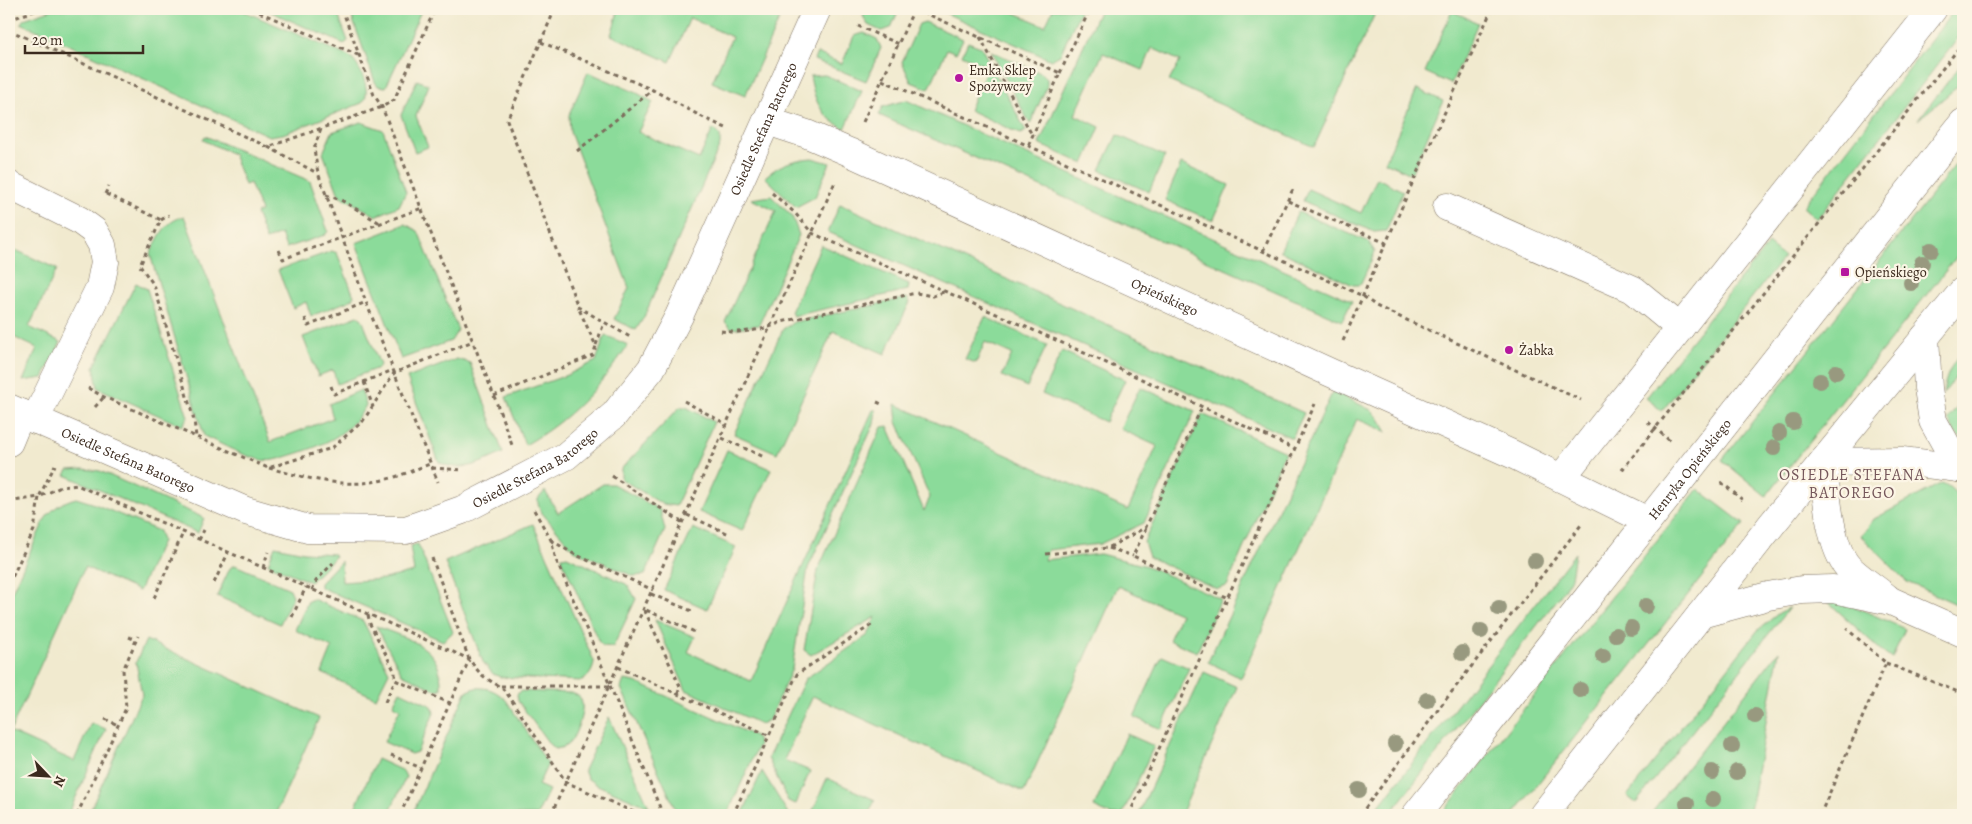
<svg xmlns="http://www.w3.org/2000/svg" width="1972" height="824" font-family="Alegreya,serif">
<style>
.green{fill:#8bdb9a;stroke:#63825c}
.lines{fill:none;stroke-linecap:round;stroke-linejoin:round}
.minor-casing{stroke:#7b6d5c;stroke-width:29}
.path{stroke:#7b6d5c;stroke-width:3;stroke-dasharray:4 4;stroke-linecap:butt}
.minor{stroke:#fff;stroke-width:28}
.tree{fill:#98997f}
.poi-dot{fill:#b5179e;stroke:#fcf5e5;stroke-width:2}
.labels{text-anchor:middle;stroke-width:4.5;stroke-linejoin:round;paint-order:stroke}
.poi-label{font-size:14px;fill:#3b2a1e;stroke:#fcf5e5;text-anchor:start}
.street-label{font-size:14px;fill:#3b2a1e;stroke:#fcf5e5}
.quarter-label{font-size:16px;letter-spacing:1px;fill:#75575b;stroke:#fcf5e5}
</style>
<rect width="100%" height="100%" fill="#fcf5e5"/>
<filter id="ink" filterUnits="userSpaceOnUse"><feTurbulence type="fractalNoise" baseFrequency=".02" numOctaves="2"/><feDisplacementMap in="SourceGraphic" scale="10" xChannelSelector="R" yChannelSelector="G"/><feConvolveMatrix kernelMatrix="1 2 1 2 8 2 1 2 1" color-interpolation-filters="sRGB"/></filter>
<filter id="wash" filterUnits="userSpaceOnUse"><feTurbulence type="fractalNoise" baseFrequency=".0096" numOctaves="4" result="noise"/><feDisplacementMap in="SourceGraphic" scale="20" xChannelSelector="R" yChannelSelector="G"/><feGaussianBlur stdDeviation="1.12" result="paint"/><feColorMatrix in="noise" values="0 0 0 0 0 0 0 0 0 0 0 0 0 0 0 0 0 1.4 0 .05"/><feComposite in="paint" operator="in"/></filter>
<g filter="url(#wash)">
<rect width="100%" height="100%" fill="#f1eacf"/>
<g class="green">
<path d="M53 9H239L350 57C360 66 373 92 362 103L283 134 269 136 21 23 24 19Z"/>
<polygon points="264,9 336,9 348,41 344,44"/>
<polygon points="349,9 422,9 386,87 378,86 375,82"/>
<polygon points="619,9 784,9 745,96 712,82 732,37 690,18 670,62 611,35"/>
<polygon points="867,9 899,9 891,28 881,31 868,25 863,16"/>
<polygon points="942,9 1006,9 1045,26 1053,9 1081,9 1060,55 1051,60 943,12"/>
<polygon points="1100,9 1377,9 1314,147 1169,81 1180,61 1152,48 1143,70 1103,53 1075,115 1100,127 1084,164 1039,144"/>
<polygon points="1955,9 1963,9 1963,32 1817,219 1803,207"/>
<polygon points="1452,11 1478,23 1451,84 1425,72"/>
<polygon points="925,22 963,39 956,53 947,49 929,89 911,82 902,62 919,24"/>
<polygon points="864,33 877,39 881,48 866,81 814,60 817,53 842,64 854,36"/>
<polygon points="968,42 981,47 1026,131 1020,134 969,110 988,67 962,55"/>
<polygon points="991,51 1043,74 1047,79 1047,86 1030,124"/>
<polygon points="1963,62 1963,82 1918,120"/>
<polygon points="588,72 637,93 653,102 638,132 699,159 713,129 720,136 720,145 644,317 636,330 614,319 629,288 570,132 569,115"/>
<path d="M825 75 862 91 845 129C821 116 815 103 810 76Z"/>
<polygon points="417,80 429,85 416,116 428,147 415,152 401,115"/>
<polygon points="1417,89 1443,101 1411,174 1385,162"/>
<polygon points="906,100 1352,301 1342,321 879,115 883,107"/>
<polygon points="361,122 383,130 406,192 399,206 376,216 339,195 323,153 332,132"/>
<polygon points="1117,135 1165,156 1149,192 1100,170"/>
<polygon points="205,136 310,181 328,231 325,235 286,248 281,234 266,240 256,213 261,211 250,183 245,185 233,154 203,140"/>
<polygon points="1963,155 1963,249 1766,496 1722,460"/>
<path d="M812 158 830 163 815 197 796 207 765 177C780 164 792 160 812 158Z"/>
<polygon points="1181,164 1229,185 1213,221 1165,200"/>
<polygon points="1377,178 1403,191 1386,231 1374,232 1303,201 1308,189 1361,213"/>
<polygon points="771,196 792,216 799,235 759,325 732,329 725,322 776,211 751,199"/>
<polygon points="840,204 1304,413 1292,438 828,232"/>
<polygon points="1298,212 1369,242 1375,252 1361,283 1358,285 1353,285 1280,251"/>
<path d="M184 216 270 442 333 418 329 404 361 390 366 405C351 434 322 446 292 455 282 458 272 462 262 460 242 456 222 444 204 436L150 254C160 236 163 223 184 216Z"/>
<polygon points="405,224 418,231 458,330 451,341 401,359 356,243"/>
<polygon points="1768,244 1784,257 1662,411 1646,398"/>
<polygon points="821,245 909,284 908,290 793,316 791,312"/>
<polygon points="9,247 57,269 29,327 61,342 43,378 23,381 37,348 9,335"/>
<polygon points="332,251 337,253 354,296 351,300 311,316 306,302 293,308 278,270"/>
<polygon points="136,283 147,289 188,417 182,426 98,388 94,367"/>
<polygon points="907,298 910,302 885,354 833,331 777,453 734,434 783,329 794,322"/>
<polygon points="358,316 362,319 380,365 378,368 337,384 333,370 318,376 303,337"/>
<polygon points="985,317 1047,345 1027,387 1002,376 1012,354 985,342 976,363 965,359"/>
<path d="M605 335 628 345C601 386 568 421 525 445L506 397 567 375 596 361Z"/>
<path d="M1963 350V368L1943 394C1946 374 1951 366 1963 350Z"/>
<polygon points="1062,351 1125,380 1105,422 1042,394"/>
<path d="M457 359 470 363 503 453C483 462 461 474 439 462L407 378Z"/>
<polygon points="1140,387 1195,411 1144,523 1100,544 1048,550 1044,560 1100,554 1147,566 1221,599 1197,652 1169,640 1181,614 1118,586 1024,792 813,696 784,760 810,771 796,804 788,801 768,758 805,679 868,635 876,617 811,655 804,650 818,570 882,427 888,426 924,511 930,497 897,422 895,404 1128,510 1157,446 1120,429"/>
<polygon points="1333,391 1371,410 1378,417 1387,432 1357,419 1241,678 1208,662"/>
<polygon points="1963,400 1963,440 1955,433 1948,419"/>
<polygon points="680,407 686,407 714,422 676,506 662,504 621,479 621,469"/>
<polygon points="873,410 876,410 874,424 808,568 792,669 769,720 761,724 686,690 655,620 695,637 688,652 751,681"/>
<polygon points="1202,414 1285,452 1227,586 1217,589 1149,557 1144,542"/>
<polygon points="727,450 771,469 742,531 699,512"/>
<polygon points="83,469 100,471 204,518 198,533 65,475 68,470"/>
<path d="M1942 483C1952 487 1959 496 1963 506V607L1907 582 1861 536 1874 519Z"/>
<polygon points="603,484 613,484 660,510 665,530 645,575 633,576 574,550 542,513 538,504 538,499 545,491 558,513"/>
<polygon points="1698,489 1744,524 1513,815 1441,815 1586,629"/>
<path d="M76 498 92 503 159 531 162 541 139 591 85 567 10 732 74 761 91 723 106 729 68 815H9V598L45 519C54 507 62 502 76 498Z"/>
<path d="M533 524 594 661C594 669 589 677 582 681L500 677 493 674 483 662 445 562Z"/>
<polygon points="693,528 736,547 707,609 664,590"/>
<polygon points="418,544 453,632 443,641 320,587 320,583 341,561 342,582 384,579 414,572 410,546"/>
<polygon points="275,546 304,552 334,554 335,557 310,582 268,564"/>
<polygon points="1575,553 1571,578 1560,596 1389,815 1372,815"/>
<polygon points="567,556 628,585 636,599 613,647 603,646 599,642 562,560 562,557"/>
<polygon points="235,565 290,589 293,596 280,624 217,596 230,568"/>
<polygon points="313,599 363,621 389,672 376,698 322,673 332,648 295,630 308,601"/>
<polygon points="1826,600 1849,604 1905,629 1892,658 1886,655"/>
<polygon points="1789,608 1636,803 1627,796 1758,630 1779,613"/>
<path d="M376 626C409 640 443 645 441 689L436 690 402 674Z"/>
<polygon points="146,640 319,718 275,815 88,815 142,695 136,662"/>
<polygon points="1779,651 1749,815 1650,815"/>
<polygon points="1162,656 1189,668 1161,729 1134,717"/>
<polygon points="1204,672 1237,687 1181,815 1138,815"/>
<polygon points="624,680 635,682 755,736 759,744 727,815 678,815 621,688"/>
<path d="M475 688C489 687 496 691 506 700L548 764 538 785 549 790 537 815H412L466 692Z"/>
<polygon points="400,691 432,706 434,713 417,752 411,754 384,742 400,709 393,705"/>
<path d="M522 691 572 693C576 695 580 696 581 700 586 709 575 740 567 745 563 748 559 748 555 749L550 745 518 701 517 694Z"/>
<polygon points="609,717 649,807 595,784 587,778 584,770"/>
<polygon points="1127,734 1154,746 1122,815 1111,815 1094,807"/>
<polygon points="377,759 403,771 406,777 388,815 352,815"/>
<polygon points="762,771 789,815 742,815"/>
<polygon points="827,778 875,800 868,815 811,815"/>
</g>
</g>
<g filter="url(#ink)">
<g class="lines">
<defs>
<g id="minor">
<path id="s1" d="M767 121 807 134 849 152 1329 372 1512 454 1648 521"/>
<polyline points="9,185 79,220 94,231 102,245 105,262 100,287 35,420"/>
<polyline points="1447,207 1634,290 1680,328"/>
<polyline points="1925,337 1928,388 1933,421 1959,468"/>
<path id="s2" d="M9 408 246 511 308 529 406 530 462 510 566 456 614 415 651 369 679 316 817 9"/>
<polyline points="9,442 21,413"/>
<path d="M1823 462C1826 490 1829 546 1848 567 1859 578 1875 588 1887 598"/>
<polyline points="1823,462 1902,461 1959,468"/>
<polyline points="1561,478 1933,9"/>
<polyline points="1701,614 1768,596 1802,590 1833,589 1891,601 1963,633"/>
<path id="s3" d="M1416 815 1963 123"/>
<polyline points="1543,815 1772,524 1963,291"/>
</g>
</defs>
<use href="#minor" class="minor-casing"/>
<g class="path">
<polyline points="252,9 358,55"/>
<polyline points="342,9 374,95 382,107 494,396 512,445"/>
<polyline points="555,9 507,120 578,307 630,337"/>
<polyline points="916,9 1060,73 1028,146"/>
<polyline points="9,20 39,9"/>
<polyline points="858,26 899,44"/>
<polyline points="9,30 268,147 382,107 394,100 435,9"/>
<polyline points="980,37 1032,135"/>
<polyline points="541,42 653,90 704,118 726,128"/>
<polyline points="1060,73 1090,9"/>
<polyline points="882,80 1363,296 1376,306 1581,400"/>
<polyline points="863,122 914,9"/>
<polyline points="321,129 314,149 318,173 366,302 438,482"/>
<polyline points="268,147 317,173"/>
<polyline points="577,151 653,90"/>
<polyline points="772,193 795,213 812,233 1058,341 1295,449"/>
<polyline points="105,194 109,186"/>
<polyline points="106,194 161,220 141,263"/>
<polyline points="326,195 341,200 380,223"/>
<polyline points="1288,201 1386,243"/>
<polyline points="161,220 169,215"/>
<polyline points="279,250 283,259 422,208"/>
<polyline points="1263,251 1294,187"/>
<polyline points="140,266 154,285 194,420 196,437"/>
<polyline points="305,318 308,326 366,302"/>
<path d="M721 331C738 334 767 330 781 322L916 293 933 296 946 291"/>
<polyline points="1343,341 1412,184 1492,9"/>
<polyline points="596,345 604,323"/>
<polyline points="364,382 373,407"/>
<polyline points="331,386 334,394 393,370"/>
<polyline points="88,388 104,397 268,468 332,448 363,421 394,373 473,341"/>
<polyline points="494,396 593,355 596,346 578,307"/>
<polyline points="684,401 728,425"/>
<polyline points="877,402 884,405"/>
<polyline points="95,407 104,397"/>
<polyline points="1648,422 1670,441"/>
<polyline points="722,438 764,457"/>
<path d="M269 468C306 478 344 489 383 480 399 477 415 469 430 464"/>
<polyline points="432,468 463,470"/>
<polyline points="1622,470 1963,43"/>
<polyline points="612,476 683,523"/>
<polyline points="1721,482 1745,502"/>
<polyline points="9,499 14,501 39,497 55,465"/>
<polyline points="534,510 551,540 556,560 595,649 663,815"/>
<polyline points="687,515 729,534"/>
<polyline points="1146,528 1133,556 1228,598"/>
<polyline points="199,540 204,530"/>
<polyline points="551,540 572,553 653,590"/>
<polyline points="1109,548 1133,556"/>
<polyline points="1046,554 1108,548 1146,527 1202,407"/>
<path d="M432 558 469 659C475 667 480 675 489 680 495 684 500 686 506 692L566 782 640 815"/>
<polyline points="263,568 268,552"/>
<polyline points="214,583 228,553"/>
<polyline points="9,584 34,530 39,497 61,487 77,485 469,659"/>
<polyline points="312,590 316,581 333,563"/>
<polyline points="651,594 694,612"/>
<polyline points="154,598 183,533"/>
<polyline points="368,615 370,624 395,672 395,680 450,703"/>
<polyline points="292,617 306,587"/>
<polyline points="129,637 136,640"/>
<polyline points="1886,663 1963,694"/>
<polyline points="618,667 768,735"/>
<polyline points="501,686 609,686"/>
<polyline points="678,694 680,686 644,609 697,633"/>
<polyline points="385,702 395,680"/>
<polyline points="105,719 118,725"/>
<polyline points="391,755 421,768"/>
<polyline points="77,815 126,708 123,670 138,636"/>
<polyline points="400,815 469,660"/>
<polyline points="551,815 835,182"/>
<polyline points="733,815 797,674 873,624"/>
<polyline points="1129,815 1315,404"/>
<polyline points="1360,815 1440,707 1581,525"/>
<polyline points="1820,815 1886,663 1847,629"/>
</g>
<use href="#minor" class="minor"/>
</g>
<g class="tree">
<circle cx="1931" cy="250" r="8"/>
<circle cx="1922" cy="263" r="8"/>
<circle cx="1911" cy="283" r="8"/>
<circle cx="1836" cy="372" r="8"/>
<circle cx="1820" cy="381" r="8"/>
<circle cx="1793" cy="422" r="8"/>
<circle cx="1779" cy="433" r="8"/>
<circle cx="1774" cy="448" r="8"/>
<circle cx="1535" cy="561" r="8"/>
<circle cx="1646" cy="606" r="8"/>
<circle cx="1499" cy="608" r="8"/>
<circle cx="1631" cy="628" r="8"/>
<circle cx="1481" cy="631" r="8"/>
<circle cx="1616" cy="635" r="8"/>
<circle cx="1462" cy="653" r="8"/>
<circle cx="1603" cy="656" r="8"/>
<circle cx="1580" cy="690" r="8"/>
<circle cx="1427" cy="700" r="8"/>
<circle cx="1755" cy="716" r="8"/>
<circle cx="1395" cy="744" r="8"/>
<circle cx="1732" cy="746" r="8"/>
<circle cx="1712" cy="772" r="8"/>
<circle cx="1737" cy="772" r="8"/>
<circle cx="1359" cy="790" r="8"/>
<circle cx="1713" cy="799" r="8"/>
<circle cx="1687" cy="804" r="8"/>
</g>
</g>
<g class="poi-dot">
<circle cx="959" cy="78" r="5"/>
<rect x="1840" y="267" width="10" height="10" rx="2.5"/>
<circle cx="1509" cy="350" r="5"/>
</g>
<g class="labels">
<g class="poi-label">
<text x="969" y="75">Emka Sklep<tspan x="969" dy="16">Spożywczy</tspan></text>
<text x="1855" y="277">Opieńskiego</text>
<text x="1519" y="355">Żabka</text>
</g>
<g class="street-label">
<text dy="5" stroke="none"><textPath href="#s2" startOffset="985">Osiedle Stefana Batorego</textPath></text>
<text dy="5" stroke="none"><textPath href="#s1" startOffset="435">Opieńskiego</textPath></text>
<text dy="5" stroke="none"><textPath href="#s2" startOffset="130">Osiedle Stefana Batorego</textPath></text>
<text dy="5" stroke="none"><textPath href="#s2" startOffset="565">Osiedle Stefana Batorego</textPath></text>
<text dy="5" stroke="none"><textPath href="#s3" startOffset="441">Henryka Opieńskiego</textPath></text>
</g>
<g class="quarter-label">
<text x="1852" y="480">OSIEDLE STEFANA<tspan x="1852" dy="18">BATOREGO</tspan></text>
</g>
</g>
<rect width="1972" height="824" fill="none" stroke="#fcf5e5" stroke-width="30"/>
<g transform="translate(48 776) rotate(115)" stroke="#fcf5e5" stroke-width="4" paint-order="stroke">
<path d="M0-4L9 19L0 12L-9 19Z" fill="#3b2a1e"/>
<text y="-8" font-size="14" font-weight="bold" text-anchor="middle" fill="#3b2a1e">N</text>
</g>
<path d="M25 45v8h118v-8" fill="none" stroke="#3b2a1e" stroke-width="2.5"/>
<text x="32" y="45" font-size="15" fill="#3b2a1e" stroke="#fcf5e5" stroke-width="4" paint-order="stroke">20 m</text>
</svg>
